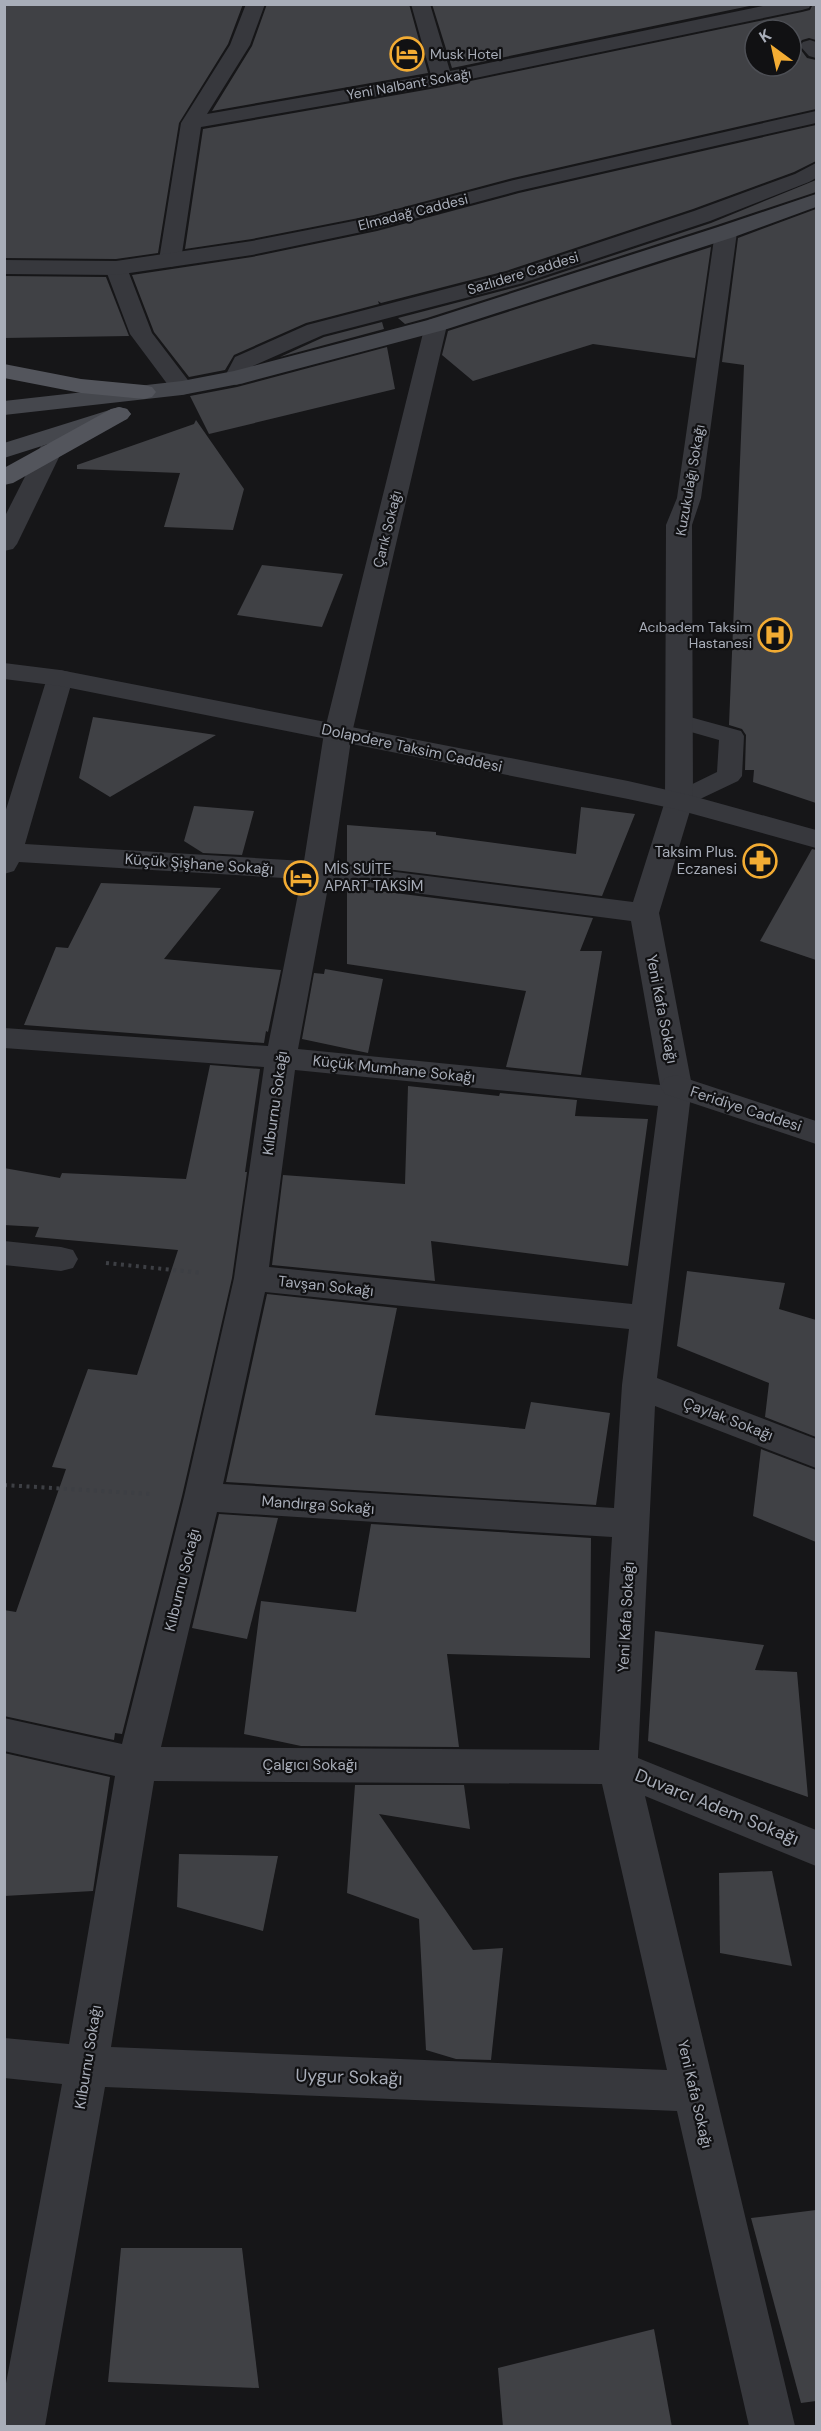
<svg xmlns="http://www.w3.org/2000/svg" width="821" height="2431" font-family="'DM Sans',sans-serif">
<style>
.building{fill:#404145;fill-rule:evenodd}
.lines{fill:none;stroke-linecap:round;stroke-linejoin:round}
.path{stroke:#3d3f44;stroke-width:4;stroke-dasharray:3 4.5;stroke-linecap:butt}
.service{fill:#37383d;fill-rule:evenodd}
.minor{fill:#37383d;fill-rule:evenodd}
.tertiary{fill:#37383d;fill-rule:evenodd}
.secondary{fill:#45474d;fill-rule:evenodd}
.primary{fill:#53555c;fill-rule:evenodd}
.labels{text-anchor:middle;stroke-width:4.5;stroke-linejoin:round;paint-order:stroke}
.far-poi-label{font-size:14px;fill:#a8adb8;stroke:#111113;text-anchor:start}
.far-street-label{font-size:14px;fill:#a8adb8;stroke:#111113}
.street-label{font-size:15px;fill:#a8adb8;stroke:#111113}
.poi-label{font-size:15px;fill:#a8adb8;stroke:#111113;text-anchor:end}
.near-street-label{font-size:18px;fill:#a8adb8;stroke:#111113}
</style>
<rect width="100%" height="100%" fill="#161618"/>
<g class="building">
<polygon points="4,4 243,4 228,44 179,123 158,253 116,259 4,258"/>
<polygon points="267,4 409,4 428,73 212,111 252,46"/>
<polygon points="432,4 759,4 452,68"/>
<path d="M813 4H816V40L809 38 802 40 798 46 807 58 816 60V109L513 178 374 215 252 239 185 249 203 129 442 87 802 12 810 10ZM755 30H791V66H755Z"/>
<polygon points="816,125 816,161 794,172 693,209 506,271 381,303 378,301 379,304 306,323 234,355 225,370 189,377 154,332 132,275 252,257 377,231 519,193"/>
<polygon points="816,180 816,192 717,225 427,318 405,324 398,318 524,285 711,223"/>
<polygon points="816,209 816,803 753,782 754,770 745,770 746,735 742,729 729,725 744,365 722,362 738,238"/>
<polygon points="711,247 695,358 593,344 473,381 442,355 448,331"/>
<polygon points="4,276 106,277 129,336 4,338"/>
<polygon points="382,322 384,329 280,357 324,337"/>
<polygon points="387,347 395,389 209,434 190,396 237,387"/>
<polygon points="196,420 244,489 233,530 164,527 180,473 77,469 77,465 194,424"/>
<polygon points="262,565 343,574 322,627 237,615"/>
<polygon points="93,717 216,735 110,797 79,778"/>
<polygon points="194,806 254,811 242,855 203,853 184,841"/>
<polygon points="581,807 635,814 602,896 347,864 347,825 436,832 436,835 576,854"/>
<polygon points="812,849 816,850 816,960 760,941"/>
<polygon points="101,883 221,888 164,959 281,970 268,1032 266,1031 264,1043 24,1025 56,947 68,948"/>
<polygon points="347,887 593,918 580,951 602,951 581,1075 506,1067 526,991 347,964"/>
<polygon points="325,969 383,979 368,1053 302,1039 314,973 324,974"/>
<polygon points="210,1065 260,1069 245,1172 247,1172 232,1278 182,1496 122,1734 115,1733 114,1740 4,1716 4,1610 16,1612 66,1469 52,1467 88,1369 137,1375 178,1250 35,1237 39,1227 4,1225 4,1168 60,1178 62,1173 186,1179"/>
<polygon points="408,1086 499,1096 500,1093 577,1100 575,1116 648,1119 628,1266 431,1241 435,1281 272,1265 283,1175 405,1184"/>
<polygon points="687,1271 785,1283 779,1309 816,1320 816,1437 765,1417 769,1383 677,1346"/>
<polygon points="267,1294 397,1308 375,1415 525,1429 531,1402 610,1413 596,1505 226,1482"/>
<polygon points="761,1449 816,1470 816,1542 753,1516"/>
<polygon points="219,1514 278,1518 247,1639 192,1628"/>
<polygon points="371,1524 591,1538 590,1658 447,1654 459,1747 301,1746 244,1734 261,1601 356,1612"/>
<polygon points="655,1631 764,1645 755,1670 797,1672 808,1797 648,1741"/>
<polygon points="4,1753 110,1777 93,1891 4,1896"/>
<polygon points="355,1785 464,1785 470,1829 379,1814 473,1950 503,1948 491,2060 456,2059 426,2050 419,1919 347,1893"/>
<polygon points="179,1854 278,1856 263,1931 177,1907"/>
<polygon points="772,1871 792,1966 720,1953 719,1873"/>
<polygon points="816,2210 816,2401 801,2403 751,2218"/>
<polygon points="121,2248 242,2248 259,2388 108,2382"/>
<polygon points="654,2329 672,2427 503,2427 498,2368"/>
</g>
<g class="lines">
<g class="path">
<polyline points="106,1263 203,1273"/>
<polyline points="4,1485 150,1494"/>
</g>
<polygon class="service" points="679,714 741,731 744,736 742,776 738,781 679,809 670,807 666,801 670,795 717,772 719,740 670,726 667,721 670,716"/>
<g class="minor">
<polygon points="246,4 265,4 250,45 207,114 431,75 411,4 430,4 450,71 772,4 811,4 809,8 802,10 442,85 201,127 181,260 178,265 170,267 162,265 159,260 181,123 230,45"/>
<polygon points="810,40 816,42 816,58 809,56 800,46 803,42"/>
<polygon points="816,163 816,178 809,182 710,221 523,283 323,335 253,366 244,383 236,385 228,383 224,378 235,357 307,325 507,273 694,211 795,174"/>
<path d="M726 226 734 227 737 232 701 498 692 525 693 801 659 913 692 1086 657 1378 816 1439V1468L655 1406 638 1758 816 1830V1866L645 1796 795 2426H749L677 2111 105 2087 45 2426H4V2394L62 2084 4 2078V2038L69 2044 115 1776 4 1751V1718L122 1744 184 1497 234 1278 264 1067 4 1048V1028L268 1046 301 879 19 862 14 871 4 874V816L47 678 51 672 60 670 69 672 73 678 25 844 304 861 324 733 425 325 428 320 436 318 444 320 447 325 352 733 333 864 633 902 665 801 666 525 677 498 715 232 718 227ZM329 882 631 921 660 1085 298 1049ZM295 1070 658 1106 632 1304 269 1267ZM265 1292 629 1329 622 1385 614 1508 223 1484ZM217 1512 612 1537 599 1750 161 1747ZM154 1781 602 1784 667 2070 111 2047Z"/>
<polygon points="116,261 124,263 127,268 152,333 194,388 190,393 182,395 174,393 130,334 105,268 108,263"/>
<polygon points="50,444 59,446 62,451 17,544 13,549 4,551 4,518 38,451 41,446"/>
<polygon points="4,1241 61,1247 73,1250 78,1259 73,1268 61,1271 4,1265"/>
</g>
<g class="tertiary">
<polygon points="816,111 816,123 518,191 376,229 252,255 116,275 4,274 4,260 116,261 252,241 374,217 514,180"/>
<polygon points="4,663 60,670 628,781 689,795 816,830 816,848 675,809 628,799 60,686 4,679"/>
<polygon points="676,1075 816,1121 816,1144 665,1094 660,1086 665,1078"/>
</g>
<g class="secondary">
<polygon points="816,194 816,207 734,237 444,330 244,383 182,395 4,415 4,401 182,381 234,371 428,320 718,227"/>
<polygon points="119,407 127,409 131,414 127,419 4,458 4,443"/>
</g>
<g class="primary">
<polygon points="4,364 81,379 144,385 152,387 156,392 152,397 144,399 81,393 4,378"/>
<polygon points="119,407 127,409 131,414 127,419 13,483 4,485 4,468 111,409"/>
</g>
</g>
<defs>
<symbol id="hotel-ring" viewBox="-11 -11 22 22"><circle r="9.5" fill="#111113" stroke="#f3ac33" stroke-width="1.5"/><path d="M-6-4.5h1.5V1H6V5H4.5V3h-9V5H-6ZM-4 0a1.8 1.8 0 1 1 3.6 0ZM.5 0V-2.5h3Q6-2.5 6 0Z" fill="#f3ac33"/></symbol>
<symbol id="hospital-ring" viewBox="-11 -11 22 22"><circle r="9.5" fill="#111113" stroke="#f3ac33" stroke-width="1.5"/><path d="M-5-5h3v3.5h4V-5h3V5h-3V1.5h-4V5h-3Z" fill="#f3ac33"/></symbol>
<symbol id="pharmacy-ring" viewBox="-11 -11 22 22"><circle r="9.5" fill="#111113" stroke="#f3ac33" stroke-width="1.5"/><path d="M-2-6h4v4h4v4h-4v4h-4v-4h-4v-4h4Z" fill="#f3ac33"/></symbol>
</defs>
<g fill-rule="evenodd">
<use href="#hotel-ring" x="388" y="35" width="38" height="38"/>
<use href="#hospital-ring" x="756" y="616" width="38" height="38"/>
<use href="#pharmacy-ring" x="741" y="842" width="38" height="38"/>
<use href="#hotel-ring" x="282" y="859" width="38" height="38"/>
</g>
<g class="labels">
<g class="far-poi-label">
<text x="430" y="59">Musk Hotel</text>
<text x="752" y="632" text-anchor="end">Acıbadem Taksim<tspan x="752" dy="16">Hastanesi</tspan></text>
</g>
<g class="far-street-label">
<text transform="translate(409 84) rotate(-10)" y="5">Yeni Nalbant Sokağı</text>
<text transform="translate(413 212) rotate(-14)" y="5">Elmadağ Caddesi</text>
<text transform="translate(523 273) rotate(-17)" y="5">Sazlıdere Caddesi</text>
<text transform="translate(690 480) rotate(-80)" y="5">Kuzukulağı Sokağı</text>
<text transform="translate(387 529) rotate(-76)" y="5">Çarık Sokağı</text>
</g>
<g class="street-label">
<text transform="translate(412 748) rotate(12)" y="5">Dolapdere Taksim Caddesi</text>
<text transform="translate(199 864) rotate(4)" y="5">Küçük Şişhane Sokağı</text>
<text transform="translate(662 1009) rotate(79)" y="5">Yeni Kafa Sokağı</text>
<text transform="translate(394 1069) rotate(6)" y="5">Küçük Mumhane Sokağı</text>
<text transform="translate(275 1103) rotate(-82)" y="5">Kılburnu Sokağı</text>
<text transform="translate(746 1109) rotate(18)" y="5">Feridiye Caddesi</text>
<text transform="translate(326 1286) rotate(6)" y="5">Tavşan Sokağı</text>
<text transform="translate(728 1419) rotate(21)" y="5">Çaylak Sokağı</text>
<text transform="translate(318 1505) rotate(4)" y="5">Mandırga Sokağı</text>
<text transform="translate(182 1580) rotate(-76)" y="5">Kılburnu Sokağı</text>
<text transform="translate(626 1617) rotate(-87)" y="5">Yeni Kafa Sokağı</text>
<text x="310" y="1770">Çalgıcı Sokağı</text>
<text transform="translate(88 2057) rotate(-81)" y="5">Kılburnu Sokağı</text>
<text transform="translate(695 2094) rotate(77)" y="5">Yeni Kafa Sokağı</text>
</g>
<g class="poi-label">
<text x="737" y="857">Taksim Plus.<tspan x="737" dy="17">Eczanesi</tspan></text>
<text x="324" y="874" text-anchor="start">MİS SUİTE<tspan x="324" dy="17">APART TAKSİM</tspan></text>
</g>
<g class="near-street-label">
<text transform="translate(717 1807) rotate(22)" y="6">Duvarcı Adem Sokağı</text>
<text transform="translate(349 2077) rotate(2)" y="6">Uygur Sokağı</text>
</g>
</g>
<rect width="821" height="2431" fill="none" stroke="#a8adb8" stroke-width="12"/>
<g transform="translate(773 48) rotate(327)"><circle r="28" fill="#111113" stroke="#4d4f55" stroke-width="1.5"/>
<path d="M0-4.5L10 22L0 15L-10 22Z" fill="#f3ac33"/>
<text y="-9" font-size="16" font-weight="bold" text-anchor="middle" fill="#a8adb8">K</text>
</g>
</svg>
